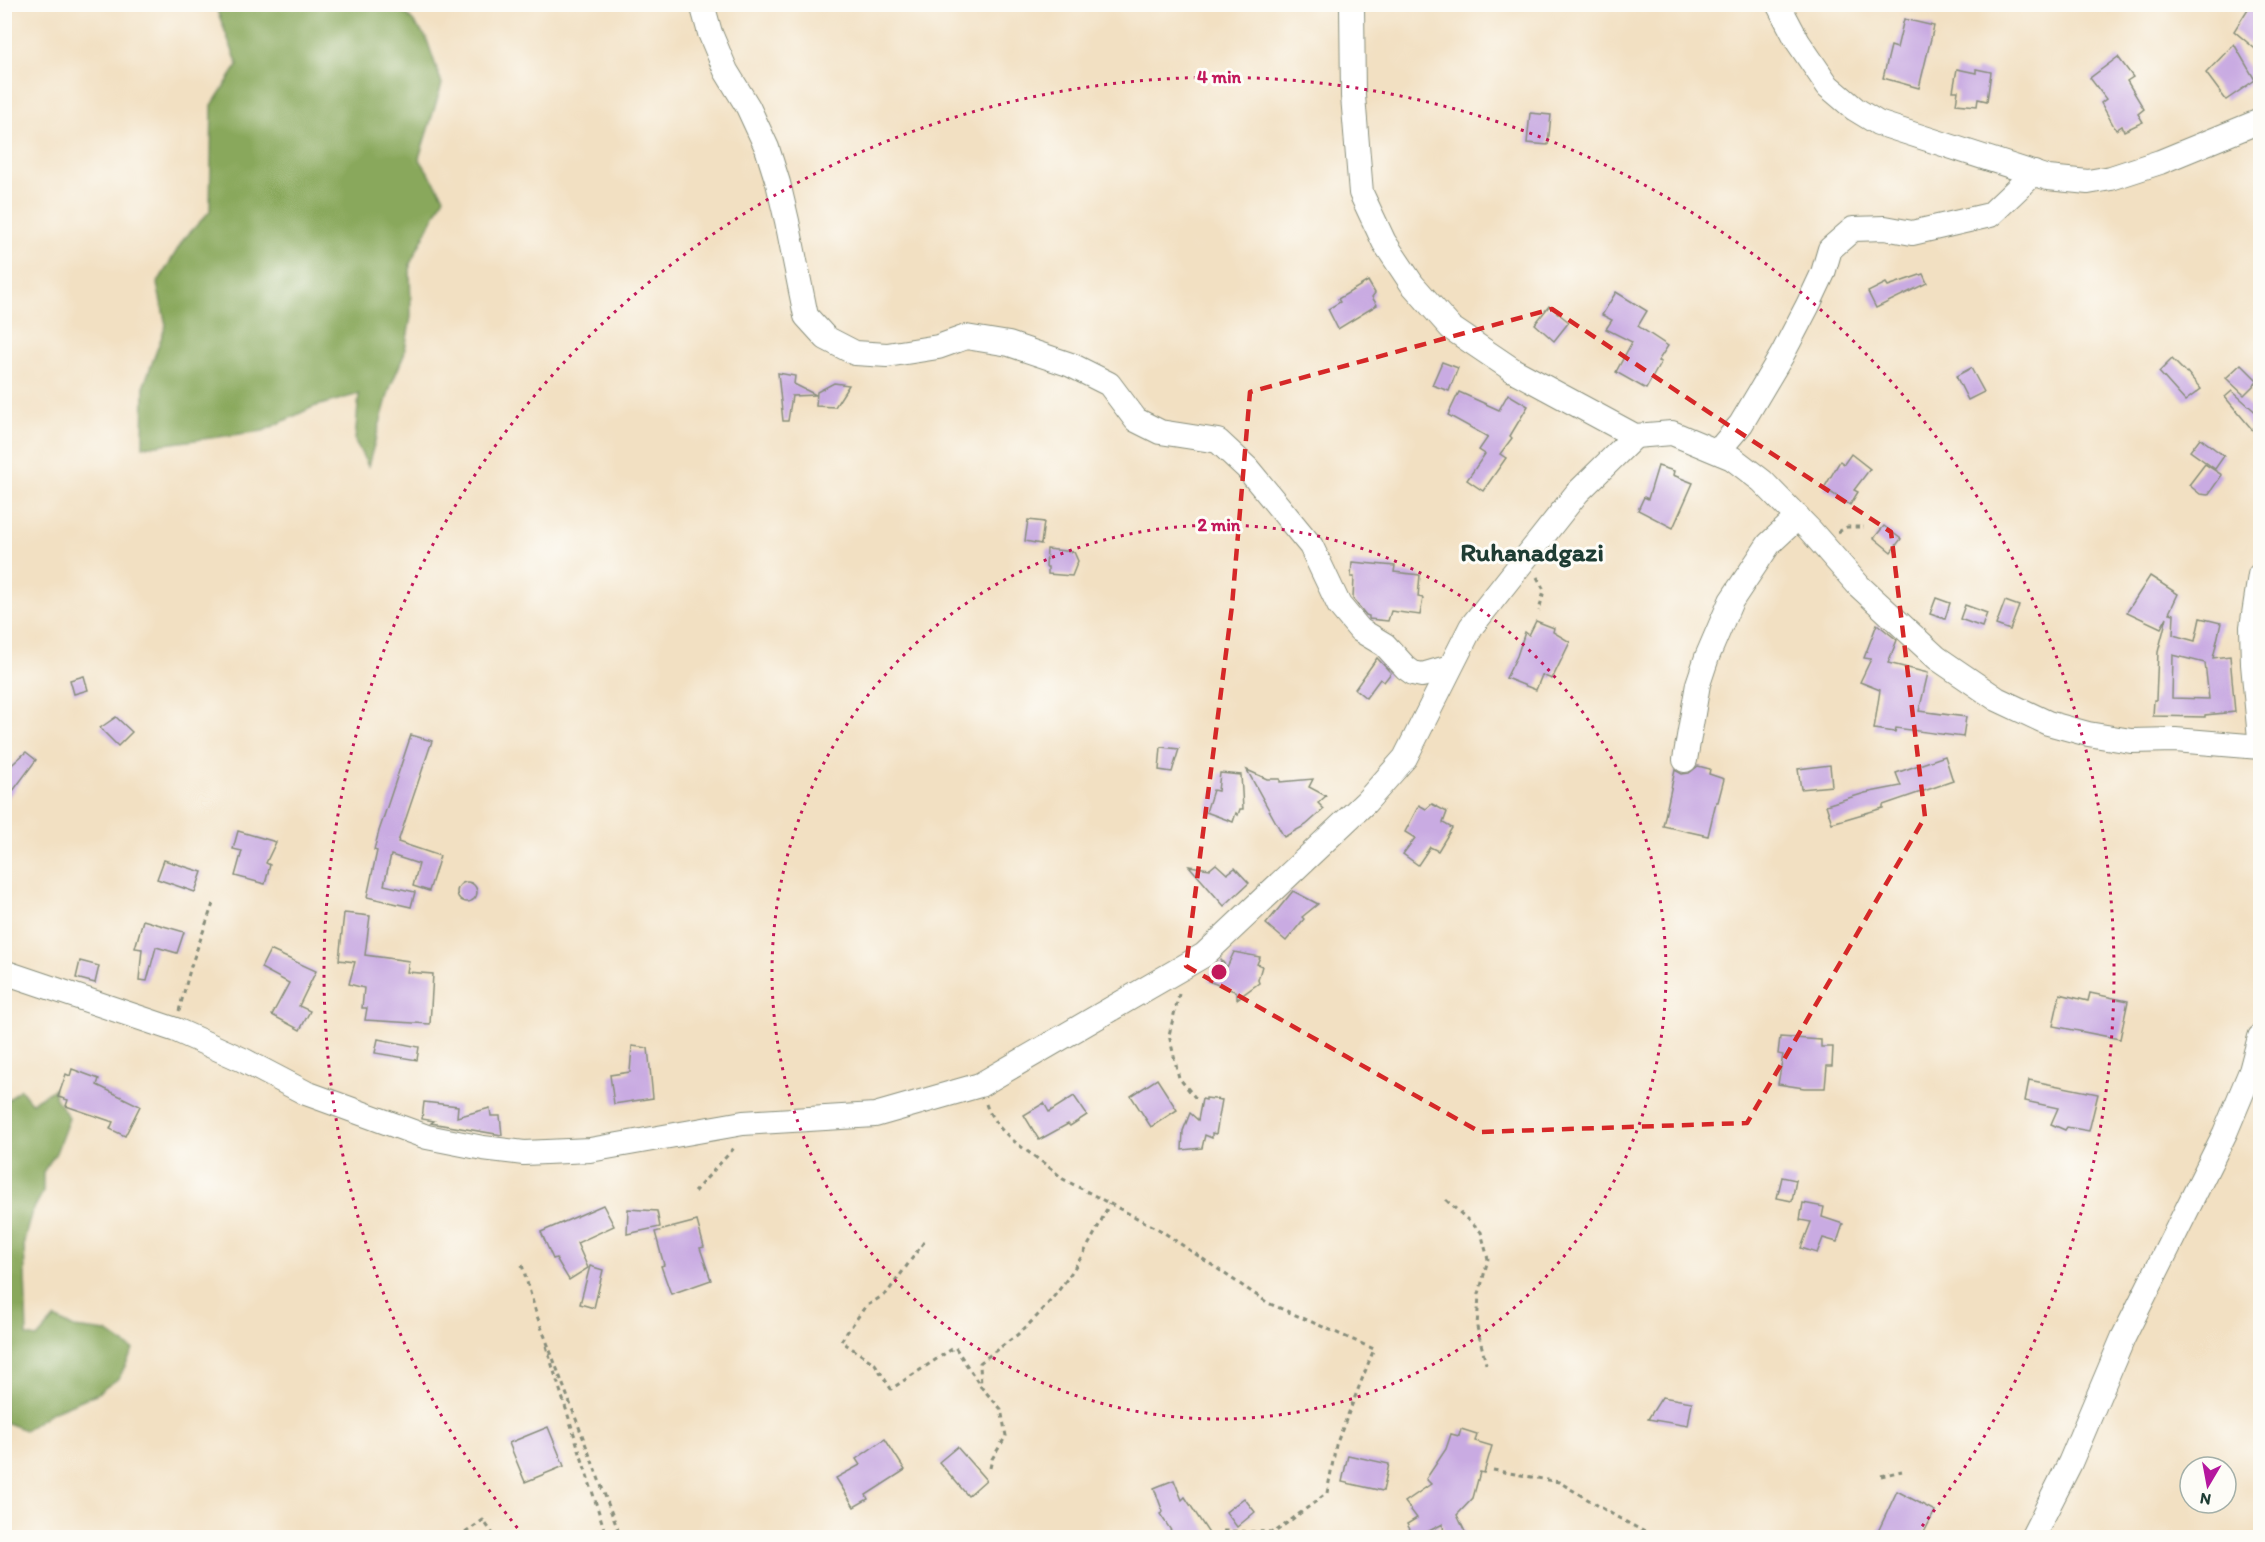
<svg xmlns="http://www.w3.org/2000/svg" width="2265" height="1542" font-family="Itim,sans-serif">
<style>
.forest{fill:#89a85b;stroke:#547248;stroke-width:1.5}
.building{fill:#c9abe2;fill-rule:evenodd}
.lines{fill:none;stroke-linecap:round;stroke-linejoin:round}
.minor-casing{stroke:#888e7b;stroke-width:26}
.path{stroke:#888e7b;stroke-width:3;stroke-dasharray:4.5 4.5;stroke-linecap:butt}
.minor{stroke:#fff;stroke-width:24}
.marked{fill:none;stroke:#d62828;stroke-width:4.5;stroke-dasharray:12 8;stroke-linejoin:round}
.ring{fill:none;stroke:#c2185b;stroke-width:3;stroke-dasharray:3 6}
.labels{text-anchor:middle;stroke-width:6;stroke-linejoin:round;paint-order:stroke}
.quarter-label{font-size:26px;font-weight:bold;fill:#1f3d34;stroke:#fdfcf7}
.centre{fill:#c2185b;stroke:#fdfcf7;stroke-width:3}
.ring-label{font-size:18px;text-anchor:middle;font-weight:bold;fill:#c2185b;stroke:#fdfcf7;stroke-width:6;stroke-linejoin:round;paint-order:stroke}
</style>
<rect width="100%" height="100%" fill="#fdfcf7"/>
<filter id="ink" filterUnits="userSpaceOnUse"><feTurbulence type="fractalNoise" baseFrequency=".0167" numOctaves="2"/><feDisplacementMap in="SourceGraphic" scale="12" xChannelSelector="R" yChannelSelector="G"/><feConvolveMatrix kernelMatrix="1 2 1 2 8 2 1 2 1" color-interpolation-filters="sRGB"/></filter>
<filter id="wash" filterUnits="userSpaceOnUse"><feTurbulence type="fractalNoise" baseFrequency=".008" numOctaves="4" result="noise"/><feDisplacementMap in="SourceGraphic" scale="24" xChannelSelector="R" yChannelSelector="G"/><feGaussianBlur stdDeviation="1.35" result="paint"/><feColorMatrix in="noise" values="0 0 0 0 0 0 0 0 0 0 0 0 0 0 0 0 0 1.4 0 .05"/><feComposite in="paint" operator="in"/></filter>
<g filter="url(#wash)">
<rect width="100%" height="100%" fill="#f2e0c2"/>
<g class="forest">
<polygon points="328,4 405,12 426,37 442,84 419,158 444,197 410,264 411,317 404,355 390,388 368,466 355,441 359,394 313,407 263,431 143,447 144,385 166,325 157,284 183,240 210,211 212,105 238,65 215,5"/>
<polygon points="20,1089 31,1103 54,1089 55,1097 69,1118 56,1153 43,1172 43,1192 31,1214 24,1241 27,1336 37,1338 55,1318 74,1328 107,1332 133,1350 119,1378 96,1394 52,1412 25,1430 4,1422 4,1109 5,1103"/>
</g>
<g id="blocks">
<g class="building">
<polygon points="2251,4 2260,4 2260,53 2234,31"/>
<polygon points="1904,19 1934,26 1919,88 1883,78 1891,46 1897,48"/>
<polygon points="2234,44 2255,80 2226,100 2206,73"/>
<polygon points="2118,57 2133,77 2127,81 2144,109 2138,114 2143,122 2124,131 2122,126 2116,130 2101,103 2106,99 2090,78"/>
<polygon points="1957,69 1976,73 1976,69 1991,72 1987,101 1978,99 1977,106 1956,104 1958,91 1953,91"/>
<polygon points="1530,113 1551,115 1548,145 1527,143"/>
<polygon points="1923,274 1927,283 1876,308 1868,292 1886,283 1888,286"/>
<polygon points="1368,281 1375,293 1372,297 1377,305 1338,329 1328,309 1340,302 1338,299"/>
<polygon points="1616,292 1647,311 1638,326 1668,346 1658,361 1661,362 1646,389 1616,372 1632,342 1606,329 1612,320 1602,315"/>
<polygon points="1549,306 1569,322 1554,341 1535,324"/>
<polygon points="2172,359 2186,373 2187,372 2201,389 2185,401 2159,372"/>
<polygon points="1442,362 1458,368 1449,391 1432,385"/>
<polygon points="2241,364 2258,381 2244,395 2226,378"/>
<polygon points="1971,368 1984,392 1968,400 1956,376"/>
<polygon points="778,373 795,376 794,384 816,395 792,396 788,421 783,421"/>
<polygon points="834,383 849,385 835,407 816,406 817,392"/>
<polygon points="2232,391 2260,416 2260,439 2225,397"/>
<polygon points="1459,392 1499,410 1508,394 1528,406 1510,436 1512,438 1500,454 1506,458 1483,491 1467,480 1485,454 1479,450 1488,437 1448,415"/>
<polygon points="2200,438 2224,456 2215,469 2190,451"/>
<polygon points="1851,454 1870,469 1854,490 1858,492 1850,505 1824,488 1840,461 1844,464"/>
<polygon points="2205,464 2222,475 2208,495 2200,494 2189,485"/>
<polygon points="1658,466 1674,471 1673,475 1693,483 1673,528 1638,510 1644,497 1648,499"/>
<polygon points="1028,520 1044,522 1041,544 1025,541"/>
<polygon points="1884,526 1901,539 1891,552 1874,538"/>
<polygon points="1047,549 1074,552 1078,561 1072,576 1048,574 1048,567 1046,567"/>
<polygon points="1352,562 1395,566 1394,572 1420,575 1418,597 1423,598 1420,615 1391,611 1388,621 1369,619 1369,616 1366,615 1353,599 1354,577 1351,577"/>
<path d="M2150 576 2178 594 2169 613 2174 614 2173 635 2195 641 2200 618 2221 623 2213 658 2230 656 2235 712 2205 715V717L2153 716 2154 700H2156L2158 652 2167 617 2161 628 2127 612ZM2173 655 2205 663 2209 699 2172 698Z"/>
<polygon points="1936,598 1950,603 1945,619 1930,614"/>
<polygon points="2005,601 2019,606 2010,630 1996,625"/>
<polygon points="1965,605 1987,613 1982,627 1960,619"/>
<polygon points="1536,621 1554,628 1553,632 1570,642 1552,679 1542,675 1536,690 1506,678 1517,656 1525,632 1529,635"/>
<polygon points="1877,624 1897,640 1888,663 1928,673 1919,711 1966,717 1963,737 1896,728 1895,732 1874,729 1880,690 1860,682 1871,659 1864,658"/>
<polygon points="1377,658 1391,673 1384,682 1380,679 1366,698 1355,689"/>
<polygon points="84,676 88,690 74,694 70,680"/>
<polygon points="116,717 132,732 118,746 100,728"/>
<polygon points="411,735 432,741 398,842 440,856 429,891 413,886 419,864 391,855 384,885 415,892 411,907 367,897 377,851 374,850 379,831"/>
<polygon points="1161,747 1179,749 1172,772 1159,770"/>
<polygon points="26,752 36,760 4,803 4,772"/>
<polygon points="1945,756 1953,781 1883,805 1883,808 1832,823 1826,805 1865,793 1901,786 1896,773"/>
<polygon points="1830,765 1832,786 1801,789 1798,769"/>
<polygon points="1698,766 1710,769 1709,774 1724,779 1718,802 1716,802 1708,836 1663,826 1675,770 1682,774 1689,773"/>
<polygon points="1247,770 1267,779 1280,779 1280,782 1313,779 1309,787 1326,796 1318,803 1324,809 1306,825 1284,837"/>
<polygon points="1220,773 1241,775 1243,809 1240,809 1238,815 1236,813 1233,822 1206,812 1213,790 1218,791"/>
<polygon points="1432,804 1447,812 1443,823 1452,828 1438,851 1430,847 1418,865 1403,854 1415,838 1405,832 1419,805 1426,809"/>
<polygon points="238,831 276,842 266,863 270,865 265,884 235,876 242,851 233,849"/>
<polygon points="164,860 202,872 195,892 157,879"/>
<polygon points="1216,864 1227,874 1235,868 1249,883 1224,906 1189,866 1210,869"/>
<circle cx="467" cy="892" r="10"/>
<polygon points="1293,891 1318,904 1302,917 1304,919 1286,941 1266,924"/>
<polygon points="344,913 370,916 365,955 409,961 407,972 433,974 430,1024 365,1020 367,1008 362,1008 364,988 349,984 355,962 339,960"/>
<polygon points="143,920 184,932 177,953 156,947 147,981 139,980 142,949 135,948"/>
<polygon points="270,950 316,971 299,1006 310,1011 300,1030 272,1015 289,983 261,968"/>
<polygon points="1234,952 1260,957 1257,964 1262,966 1258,980 1259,983 1237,999 1237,992 1208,981 1213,966 1215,964 1220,967 1221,960 1227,967"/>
<polygon points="80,961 99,966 95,983 76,978"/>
<polygon points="2090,993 2128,1001 2120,1039 2053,1026 2060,994 2088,1001"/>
<polygon points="1780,1037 1821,1040 1821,1047 1833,1047 1832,1066 1827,1066 1825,1088 1804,1088 1778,1084 1783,1055 1778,1054"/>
<polygon points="378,1039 419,1047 417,1060 375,1053"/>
<polygon points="632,1046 648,1048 653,1098 614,1104 610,1075 630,1072"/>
<polygon points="72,1069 99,1079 97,1085 140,1106 125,1136 110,1129 113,1122 66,1106 68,1100 58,1097 66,1074 70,1076"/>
<polygon points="1157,1079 1177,1110 1151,1127 1131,1096"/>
<polygon points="2029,1080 2098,1094 2089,1131 2067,1127 2065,1130 2051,1124 2058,1108 2025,1101"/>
<polygon points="1074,1096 1087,1115 1070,1126 1068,1124 1039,1140 1024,1115 1044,1103 1049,1112"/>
<polygon points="1206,1098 1222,1100 1216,1134 1212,1133 1212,1138 1205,1135 1202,1148 1182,1150 1183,1131 1190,1113 1198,1120 1202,1099 1206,1100"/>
<polygon points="424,1102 458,1106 457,1117 490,1108 491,1116 500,1116 502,1135 431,1123 434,1121 422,1119"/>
<polygon points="1782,1177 1796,1180 1792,1201 1777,1198"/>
<polygon points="1803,1203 1824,1207 1822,1217 1843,1224 1837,1242 1823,1238 1817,1253 1801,1248 1811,1222 1800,1220"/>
<polygon points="603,1205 614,1226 577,1243 588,1268 569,1280 556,1258 553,1259 541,1232"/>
<polygon points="628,1209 657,1211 660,1227 627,1234"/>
<polygon points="697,1221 704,1247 700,1248 711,1280 671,1294 661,1266 664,1265 655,1232"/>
<polygon points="590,1266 603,1270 594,1308 580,1304"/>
<polygon points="1662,1397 1692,1402 1688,1426 1648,1419"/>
<polygon points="548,1427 564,1466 525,1482 509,1443"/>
<polygon points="1461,1429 1477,1434 1475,1441 1492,1446 1484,1473 1480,1472 1473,1498 1457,1515 1468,1538 1444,1538 1443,1524 1415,1538 1407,1524 1417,1518 1405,1502 1431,1484 1426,1479 1446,1449 1451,1434 1459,1436"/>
<polygon points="885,1439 905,1470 866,1495 868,1499 854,1507 836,1478 860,1465 856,1459"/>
<polygon points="957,1447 986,1480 968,1496 939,1462"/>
<polygon points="1348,1455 1389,1464 1383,1491 1342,1482"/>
<polygon points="1174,1480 1182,1500 1185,1497 1212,1538 1176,1538 1160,1514 1163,1512 1154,1488"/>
<polygon points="1897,1491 1935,1511 1921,1538 1875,1538"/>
<polygon points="1244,1498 1255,1512 1237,1527 1226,1512"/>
</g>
</g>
</g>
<g filter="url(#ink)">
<use href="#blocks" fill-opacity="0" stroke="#888e7b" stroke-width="1.5"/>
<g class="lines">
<defs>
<g id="minor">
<polyline points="702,4 710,33 726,71 748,107 767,148 778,183 787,221 806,316 826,338 855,353 887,355 938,347 966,337 1009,344 1071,365 1109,384 1136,420 1160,432 1218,441 1247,468 1311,546 1339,605 1360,630 1385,645 1406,668 1413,673 1422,675 1450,667"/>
<polyline points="1352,4 1353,96 1361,193 1384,242 1412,284 1451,328 1513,370 1635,436 1672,433 1732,458 1762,481 1810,530 1859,586 1937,658 1997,699 2048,723 2088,734 2131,741 2175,740 2260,747"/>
<polyline points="1778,4 1798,42 1828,86 1855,109 1878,123 2048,178 2088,182 2111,178 2160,162 2260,121"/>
<polyline points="1721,453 1724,444 1741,424 1782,355 1808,305 1823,273 1830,249 1853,229 1885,228 1912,233 1990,215 2034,173"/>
<polyline points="2260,575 2252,627 2253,664 2260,738"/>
<polyline points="1685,760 1698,684 1707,657 1731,601 1769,544 1798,517"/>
<polyline points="4,972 176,1030 243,1060 306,1093 427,1137 483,1148 524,1153 590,1150 743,1123 875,1115 980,1085 1204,955 1366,802 1405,758 1471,627 1577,493 1635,436"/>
<polyline points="2032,1538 2070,1463 2123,1338 2225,1133 2251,1071 2260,1037"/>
</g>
</defs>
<use href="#minor" class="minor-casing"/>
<g class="path">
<polyline points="1838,532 1847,527 1864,527"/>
<polyline points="1537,577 1544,590 1539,611"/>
<polyline points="1179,994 1169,1035 1179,1078 1198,1101"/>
<polyline points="179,1011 191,966 214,901"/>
<path d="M986 1104C998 1139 1037 1154 1063 1179L1160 1230 1268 1303 1374 1349 1336 1445 1327 1493 1275 1532 1222 1531"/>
<polyline points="694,1192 736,1146"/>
<polyline points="1446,1200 1481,1232 1488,1259 1479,1294 1477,1327 1486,1364"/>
<polyline points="924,1242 887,1293 865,1307 841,1341 875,1364 891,1389 955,1347 981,1387"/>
<polyline points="522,1265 537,1316 621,1538"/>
<polyline points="546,1346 607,1538"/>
<path d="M990 1468 992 1459 1006 1436 1001 1409 981 1387 980 1363C992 1353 1005 1344 1017 1335 1057 1301 1088 1251 1109 1204"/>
<polyline points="1493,1470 1559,1482 1617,1517 1656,1538"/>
<polyline points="1881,1476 1902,1471"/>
<polyline points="458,1538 483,1520 496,1538"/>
<polyline points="570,1538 578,1536"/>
</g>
<use href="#minor" class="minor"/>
</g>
</g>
<path class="marked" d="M1552 309 1891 532 1925 817 1747 1123 1480 1132 1186 966 1232 606 1250 392Z"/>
<g class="ring">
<circle cx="1219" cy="972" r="447"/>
<path d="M523 1535A895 895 0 1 1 1915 1535"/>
</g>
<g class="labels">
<g class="quarter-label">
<text x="1532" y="561">Ruhanadgazi</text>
</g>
</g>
<circle cx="1219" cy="972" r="9" class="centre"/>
<g class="ring-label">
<text x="1219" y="83">4 min</text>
<text x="1219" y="531">2 min</text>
</g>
<rect width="2265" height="1542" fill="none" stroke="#fdfcf7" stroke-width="24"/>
<g transform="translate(2208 1485) rotate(190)"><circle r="28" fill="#fdfcf7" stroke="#a4b0a9" stroke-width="1.5"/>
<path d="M0-4.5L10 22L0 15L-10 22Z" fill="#b5179e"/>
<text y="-9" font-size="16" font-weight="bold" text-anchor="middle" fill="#1f3d34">N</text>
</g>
</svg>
